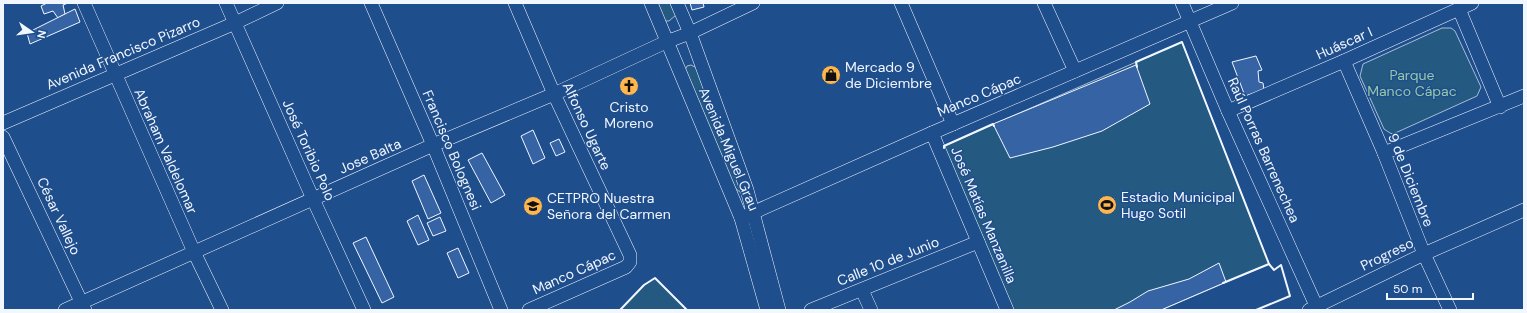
<svg xmlns="http://www.w3.org/2000/svg" width="1527" height="313" font-family="'DM Sans',sans-serif">
<style>
.green{fill:#245a82;stroke:#a8bbd7}
.building{fill:#3563a3;stroke:#f2f6ff}
.lines{fill:none;stroke-linecap:round;stroke-linejoin:round}
.minor-casing{stroke:#f2f6ff;stroke-width:14}
.minor{stroke:#1f4e8c;stroke-width:13}
.wall{stroke:#f2f6ff;stroke-width:2}
.labels{text-anchor:middle;stroke-width:3;stroke-linejoin:round;paint-order:stroke}
.street-label{font-size:14px;fill:#f2f6ff;stroke:#1f4e8c}
.poi-label{font-size:14px;fill:#f2f6ff;stroke:#1f4e8c;text-anchor:start}
.park-label{font-size:14px;fill:#97c8a6;stroke:#1f4e8c}
</style>
<rect width="100%" height="100%" fill="#1f4e8c"/>
<g class="green">
<polygon points="655,3 673,3 676,15 669,21 665,21"/>
<polygon points="1442,28 1451,28 1455,31 1481,87 1477,96 1393,134 1390,133 1384,129 1360,76 1363,64"/>
<polygon points="1182,42 1269,264 1161,310 1013,310 944,146"/>
<polygon points="691,65 697,68 742,187 741,193 734,187 685,70 687,66"/>
<polygon points="655,278 687,310 620,310 644,285"/>
</g>
<g class="building">
<polygon points="47,3 68,3 63,5 65,14 58,18 53,11 44,14 41,6"/>
<polygon points="690,3 703,3 704,7 692,10"/>
<polygon points="75,9 80,22 30,44 27,33"/>
<polygon points="1256,56 1262,70 1258,71 1259,82 1263,83 1264,90 1245,96 1232,62"/>
<polygon points="1136,65 1150,104 1102,131 1053,147 1010,158 993,124"/>
<polygon points="533,130 545,158 533,164 521,136"/>
<polygon points="559,139 565,152 556,156 550,143"/>
<polygon points="482,153 505,195 491,203 468,160"/>
<polygon points="424,175 441,213 428,219 412,181"/>
<polygon points="418,215 429,240 418,245 407,221"/>
<polygon points="440,217 446,231 433,236 427,223"/>
<polygon points="366,237 394,297 382,303 353,243"/>
<polygon points="458,248 469,273 458,278 447,253"/>
<polygon points="1219,263 1226,282 1161,310 1114,310 1130,302 1148,291 1189,279"/>
</g>
<g class="lines">
<defs>
<g id="minor">
<polyline points="84,3 194,252 222,310"/>
<polyline points="226,3 313,199 364,310"/>
<polyline points="371,3 433,145 501,310"/>
<polyline points="515,3 554,94 630,255 630,262 626,267 529,310"/>
<polyline points="651,3 741,218 767,310"/>
<polyline points="677,3 690,33 747,190 779,310"/>
<polyline points="901,3 953,124"/>
<polyline points="1044,3 1075,71"/>
<polyline points="1182,3 1228,111 1318,310"/>
<polyline points="1459,9 1500,107"/>
<polyline points="1344,61 1384,153 1424,254 1450,310"/>
<polyline points="1228,111 1344,61 1472,3"/>
<polyline points="3,123 235,23 277,3"/>
<polyline points="932,133 1007,310"/>
<polyline points="3,137 85,310"/>
<polyline points="1384,153 1524,96"/>
<polyline points="741,218 932,133 1232,3"/>
<polyline points="862,290 871,310"/>
<polyline points="65,310 433,145 554,94 666,42 690,33 753,3"/>
<polyline points="811,310 978,242"/>
<polyline points="1309,310 1424,254 1524,210"/>
</g>
</defs>
<use href="#minor" class="minor-casing"/>
<use href="#minor" class="minor"/>
<g class="wall">
<polyline points="1137,67 1136,62 1182,42 1269,264 1223,283"/>
<polyline points="944,148 944,146 993,124 994,126"/>
<polyline points="620,310 644,285 655,278 687,310"/>
<polyline points="1256,310 1290,296 1281,265 1274,270 1269,264"/>
</g>
</g>
<defs>
<symbol id="shop-disc" viewBox="-11 -11 22 22"><circle r="9.5" fill="#ffb74d" stroke="#1f4e8c"/><path d="M-5-2.5h2.3a2.7 3.5 0 0 1 5.4 0H5L5.5 6h-11ZM-1.5-2.5h3a1.5 2.3 0 0 0-3 0Z" fill="#111"/></symbol>
<symbol id="church-disc" viewBox="-11 -11 22 22"><circle r="9.5" fill="#ffb74d" stroke="#1f4e8c"/><path d="M-1.2-6h2.4v3.5h3.3v2.4h-3.3V6h-2.4V-.1h-3.3v-2.4h3.3Z" fill="#111"/></symbol>
<symbol id="stadium-disc" viewBox="-11 -11 22 22"><circle r="9.5" fill="#ffb74d" stroke="#1f4e8c"/><path d="M0-5a6.5 5 0 1 0 0 10a6.5 5 0 1 0 0-10ZM-3.5-1.8h7v3.6h-7Z" fill="#111"/></symbol>
<symbol id="university-disc" viewBox="-11 -11 22 22"><circle r="9.5" fill="#ffb74d" stroke="#1f4e8c"/><path d="M0-5L7-2L0 1L-7-2ZM-4 1L0 2.5L4 1V4Q0 6-4 4Z" fill="#111"/></symbol>
</defs>
<g fill-rule="evenodd">
<use href="#shop-disc" x="820" y="64" width="22" height="22"/>
<use href="#church-disc" x="618" y="75" width="22" height="22"/>
<use href="#stadium-disc" x="1096" y="194" width="22" height="22"/>
<use href="#university-disc" x="522" y="195" width="22" height="22"/>
</g>
<g class="labels">
<g class="street-label">
<text transform="translate(1344 43) rotate(-24)" y="5">Huáscar I</text>
<text transform="translate(123 53) rotate(-23)" y="5">Avenida Francisco Pizarro</text>
<text transform="translate(979 95) rotate(-23)" y="5">Manco Cápac</text>
<text transform="translate(587 126) rotate(65)" y="5">Alfonso Ugarte</text>
<text transform="translate(729 149) rotate(67)" y="5">Avenida Miguel Grau</text>
<text transform="translate(309 150) rotate(66)" y="5">José Toribio Polo</text>
<text transform="translate(452 150) rotate(67)" y="5">Francisco Bolognesi</text>
<text transform="translate(1264 150) rotate(66)" y="5">Raúl Porras Barrenechea</text>
<text transform="translate(166 151) rotate(66)" y="5">Abraham Valdelomar</text>
<text transform="translate(370 156) rotate(-24)" y="5">Jose Balta</text>
<text transform="translate(1411 180) rotate(68)" y="5">9 de Diciembre</text>
<text transform="translate(984 215) rotate(67)" y="5">José Matías Manzanilla</text>
<text transform="translate(59 216) rotate(65)" y="5">César Vallejo</text>
<text transform="translate(1387 254) rotate(-26)" y="5">Progreso</text>
<text transform="translate(888 261) rotate(-22)" y="5">Calle 10 de Junio</text>
<text transform="translate(574 272) rotate(-24)" y="5">Manco Cápac</text>
</g>
<g class="poi-label">
<text x="845" y="72">Mercado 9<tspan x="845" dy="16">de Diciembre</tspan></text>
<text x="629" y="112" text-anchor="middle">Cristo<tspan x="629" dy="16">Moreno</tspan></text>
<text x="1121" y="202">Estadio Municipal<tspan x="1121" dy="16">Hugo Sotil</tspan></text>
<text x="547" y="203">CETPRO Nuestra<tspan x="547" dy="16">Señora del Carmen</tspan></text>
</g>
<g class="park-label">
<text x="1412" y="80">Parque<tspan x="1412" dy="16">Manco Cápac</tspan></text>
</g>
</g>
<rect width="1527" height="313" fill="none" stroke="#f2f6ff" stroke-width="8"/>
<g transform="translate(32 32) rotate(103)" stroke="#1f4e8c" stroke-width="3" paint-order="stroke">
<path d="M0-3L7 15L0 10L-7 15Z" fill="#f2f6ff"/>
<text y="-6" font-size="11" font-weight="bold" text-anchor="middle" fill="#f2f6ff">N</text>
</g>
<path d="M1387 293v6h86v-6" fill="none" stroke="#f2f6ff" stroke-width="2"/>
<text x="1393" y="293" font-size="12" fill="#f2f6ff" stroke="#1f4e8c" stroke-width="3" paint-order="stroke">50 m</text>
</svg>
